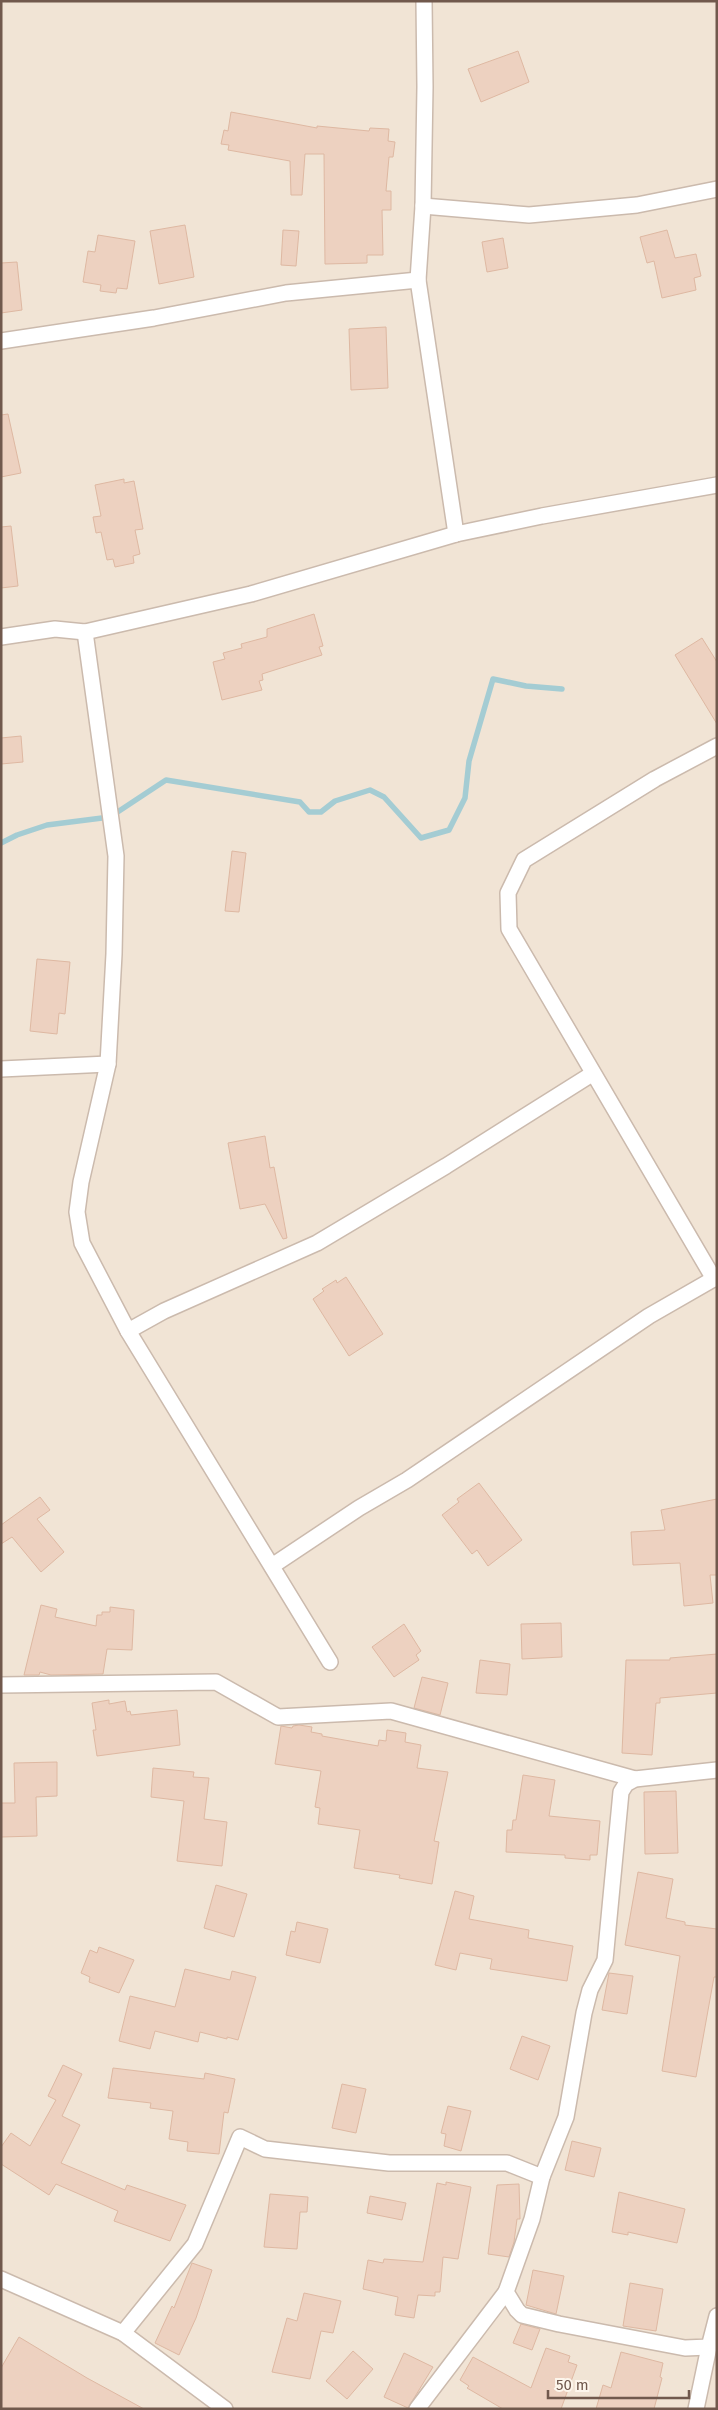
<svg xmlns="http://www.w3.org/2000/svg" width="718" height="2410" font-family="'Fira Sans',sans-serif">
<style>
.residential{fill:#f1e4d5}
.lines{fill:none;stroke-linecap:round;stroke-linejoin:round}
.stream{stroke:#a4ccd3;stroke-width:5.5}
.building{fill:#edd1c0;stroke:#deb8a2}
.minor-casing{stroke:#cbbaad;stroke-width:18}
.minor{stroke:#fff;stroke-width:15}
</style>
<rect width="100%" height="100%" fill="#faf2e6"/>
<rect class="residential" x="1" y="1" width="716" height="2408"/>
<g class="lines">
<polyline class="stream" points="1,843 17,835 47,825 110,817 166,780 300,802 309,812 321,812 335,801 370,790 384,797 421,838 449,830 465,798 469,761 493,679 526,686 562,689"/>
</g>
<g class="building">
<polygon points="518,51 529,82 481,102 468,69"/>
<polygon points="231,112 317,128 317,126 369,131 370,128 389,129 388,141 395,142 393,157 389,157 386,191 391,191 391,210 382,210 383,255 367,255 367,263 325,264 324,154 305,154 302,195 291,195 290,161 228,150 229,145 221,144 224,130 228,131"/>
<polygon points="185,225 194,277 159,284 150,231"/>
<polygon points="283,230 299,231 296,266 281,265"/>
<polygon points="667,230 675,258 696,254 701,276 694,278 696,290 662,298 654,261 647,263 640,237"/>
<polygon points="98,235 135,241 127,289 117,288 116,293 100,291 101,285 83,282 88,251 95,252"/>
<polygon points="503,238 508,268 487,272 482,242"/>
<polygon points="17,262 22,310 1,313 1,263"/>
<polygon points="386,327 388,388 351,390 349,329"/>
<polygon points="8,414 21,473 1,477 1,415"/>
<polygon points="124,479 124,483 134,481 143,529 135,530 140,554 133,556 134,563 115,567 113,559 107,560 101,532 96,533 93,517 101,516 95,485"/>
<polygon points="11,526 18,586 1,588 1,527"/>
<polygon points="314,614 323,646 319,647 322,655 262,674 263,680 259,681 262,690 222,700 213,662 225,659 223,653 242,648 241,644 267,637 267,629"/>
<polygon points="702,638 717,662 717,724 675,655"/>
<polygon points="21,736 23,762 1,764 1,738"/>
<polygon points="232,851 246,853 239,912 225,911"/>
<polygon points="37,959 70,962 65,1014 59,1013 57,1034 30,1031"/>
<polygon points="265,1136 270,1168 274,1167 287,1238 283,1239 265,1204 240,1209 228,1143"/>
<polygon points="346,1277 383,1334 349,1356 313,1299 324,1291 322,1289 336,1280 337,1283"/>
<polygon points="479,1483 522,1540 488,1566 477,1550 472,1554 442,1515 459,1502 457,1499"/>
<polygon points="40,1497 50,1510 37,1519 64,1552 41,1572 12,1537 1,1544 1,1525"/>
<polygon points="717,1499 717,1575 710,1575 713,1603 684,1606 680,1563 633,1565 631,1532 665,1530 661,1510"/>
<polygon points="41,1605 57,1609 55,1617 96,1626 97,1615 102,1615 102,1612 110,1612 110,1607 134,1610 132,1650 107,1649 103,1674 51,1675 40,1672 39,1675 24,1675"/>
<polygon points="561,1623 562,1657 522,1659 521,1624"/>
<polygon points="404,1624 421,1651 416,1655 419,1660 394,1677 372,1647"/>
<polygon points="717,1654 717,1693 660,1698 660,1703 656,1703 652,1755 622,1753 626,1660 670,1660 670,1658"/>
<polygon points="480,1660 510,1664 507,1695 476,1693"/>
<polygon points="422,1677 448,1683 440,1715 414,1708"/>
<polygon points="109,1700 109,1704 125,1701 127,1712 130,1711 131,1715 177,1710 180,1745 97,1756 93,1730 96,1730 92,1703"/>
<polygon points="299,1725 312,1727 311,1732 322,1734 322,1736 378,1746 379,1740 386,1741 387,1730 406,1733 405,1742 421,1745 417,1768 448,1772 434,1841 439,1842 432,1884 399,1878 400,1875 354,1868 360,1830 318,1824 320,1808 315,1807 321,1771 275,1764 281,1726 292,1728 293,1726"/>
<polygon points="57,1762 57,1796 36,1797 37,1836 1,1837 1,1803 15,1803 14,1763"/>
<polygon points="153,1768 194,1772 193,1777 209,1778 204,1819 227,1822 222,1866 177,1861 184,1801 151,1797"/>
<polygon points="523,1775 555,1780 549,1816 600,1821 597,1855 590,1855 590,1860 565,1858 565,1855 506,1852 507,1830 512,1830 513,1820 516,1820"/>
<polygon points="676,1791 678,1853 645,1854 644,1792"/>
<polygon points="638,1872 673,1879 666,1918 685,1922 685,1925 717,1929 717,1977 714,1977 696,2077 662,2071 680,1956 625,1945"/>
<polygon points="216,1885 247,1894 234,1937 204,1928"/>
<polygon points="455,1891 474,1896 469,1919 529,1930 528,1938 573,1946 567,1981 490,1969 492,1959 460,1953 456,1970 435,1965"/>
<polygon points="297,1922 328,1929 320,1963 286,1955 291,1931 295,1932"/>
<polygon points="99,1947 134,1960 119,1993 89,1982 90,1977 81,1973 90,1950 97,1953"/>
<polygon points="185,1969 230,1980 232,1971 256,1977 238,2040 227,2037 227,2039 200,2032 198,2042 155,2031 150,2049 119,2041 130,1996 175,2007"/>
<polygon points="609,1973 633,1976 627,2014 602,2010"/>
<polygon points="522,2036 550,2046 538,2080 510,2069"/>
<polygon points="63,2065 82,2074 62,2116 80,2125 61,2163 125,2190 127,2185 186,2205 170,2241 114,2221 118,2211 56,2184 49,2195 1,2164 1,2147 11,2133 30,2146 56,2100 48,2096"/>
<polygon points="113,2068 204,2079 205,2073 235,2079 228,2113 224,2112 219,2154 187,2151 188,2142 169,2139 173,2111 150,2108 151,2103 108,2098"/>
<polygon points="342,2084 366,2089 356,2133 332,2128"/>
<polygon points="448,2106 471,2111 461,2151 444,2146 446,2134 441,2133"/>
<polygon points="572,2141 601,2148 594,2177 565,2170"/>
<polygon points="446,2182 471,2187 458,2259 443,2257 440,2292 435,2292 435,2296 418,2295 414,2318 395,2315 398,2297 363,2289 368,2260 383,2263 384,2259 423,2262 437,2183 446,2185"/>
<polygon points="519,2184 520,2219 517,2219 514,2242 509,2257 488,2254 497,2185"/>
<polygon points="619,2192 685,2209 677,2243 628,2232 628,2235 612,2232"/>
<polygon points="270,2194 308,2197 307,2212 300,2212 297,2249 264,2247"/>
<polygon points="370,2196 406,2203 402,2220 367,2213"/>
<polygon points="192,2263 212,2270 196,2318 179,2355 155,2343 172,2306 174,2308"/>
<polygon points="533,2270 564,2276 556,2314 526,2305"/>
<polygon points="630,2283 663,2289 656,2331 623,2326"/>
<polygon points="304,2293 341,2301 333,2333 321,2331 310,2379 272,2372 287,2318 297,2321"/>
<polygon points="521,2324 540,2329 532,2350 513,2343"/>
<polygon points="19,2337 87,2378 144,2409 1,2409 1,2368"/>
<polygon points="546,2348 570,2356 568,2362 577,2365 561,2409 503,2409 467,2388 469,2386 460,2380 473,2357 531,2388"/>
<polygon points="353,2351 373,2369 347,2399 326,2381"/>
<polygon points="621,2352 663,2363 660,2377 662,2378 654,2409 596,2409 603,2385 611,2388"/>
<polygon points="404,2353 433,2367 408,2408 384,2397"/>
</g>
<g class="lines">
<defs>
<g id="minor">
<polyline points="424,1 425,87 423,206 418,280 456,534"/>
<polyline points="423,206 529,215 637,205 717,189"/>
<polyline points="1,341 154,318 286,293 418,280"/>
<polyline points="85,632 116,856 114,954 108,1064 81,1182 77,1212 82,1243 128,1331 330,1662"/>
<polyline points="1,637 55,629 85,632 251,594 456,534 542,516 717,485"/>
<polyline points="1,1069 108,1064"/>
<polyline points="714,1279 509,929 508,893 524,860 655,779 717,746"/>
<polyline points="128,1331 164,1311 317,1243 446,1166 592,1074"/>
<polyline points="272,1566 359,1508 407,1480 649,1316 717,1277"/>
<polyline points="1,1685 216,1682 278,1717 391,1711 635,1779"/>
<polyline points="717,1770 635,1779 626,1784 621,1792 605,1960 590,1990 584,2013 566,2117 542,2177 532,2219 506,2292 517,2310 522,2315 559,2324 685,2348 709,2347 717,2316"/>
<polyline points="1,2279 123,2333 225,2409"/>
<polyline points="123,2333 195,2244 240,2137 265,2149 389,2163 507,2163 542,2177"/>
<polyline points="417,2409 506,2292"/>
<polyline points="696,2409 709,2347"/>
</g>
</defs>
<use href="#minor" class="minor-casing"/>
<use href="#minor" class="minor"/>
</g>
<rect width="718" height="2410" fill="none" stroke="#71594d" stroke-width="5"/>
<path d="M548 2390v8h141v-8" fill="none" stroke="#71594d" stroke-width="2.5"/>
<text x="556" y="2390" font-size="15" fill="#71594d" stroke="#fdf6ec" stroke-width="4" paint-order="stroke">50 m</text>
</svg>
